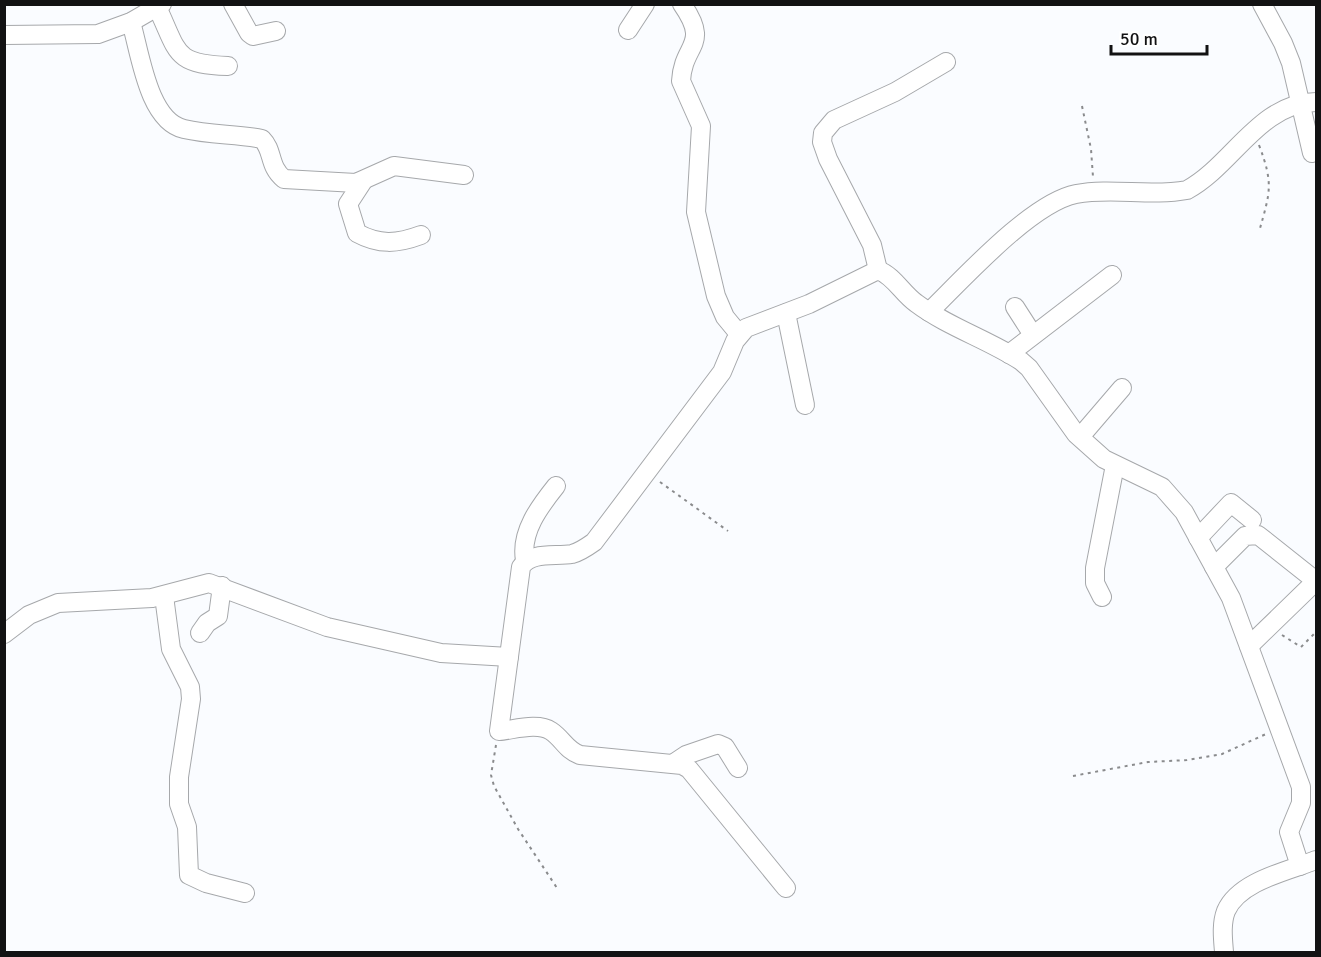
<svg xmlns="http://www.w3.org/2000/svg" width="1321" height="957" font-family="Signika,sans-serif">
<style>
.lines{fill:none;stroke-linecap:round;stroke-linejoin:round}
.minor-casing{stroke:#a6a8ab;stroke-width:20}
.path{stroke:#8a8b8d;stroke-width:2;stroke-dasharray:3 4.5;stroke-linecap:butt}
.minor{stroke:#fff;stroke-width:18}
</style>
<rect width="100%" height="100%" fill="#fafcff"/>
<g class="lines">
<defs>
<g id="minor">
<polyline points="233,4 249,33 253,36 276,31"/>
<path d="M682 4C711 46 683 43 681 81L701 126 696 212 716 296 725 317 739 334"/>
<polyline points="1262,4 1283,43 1291,63 1312,153"/>
<path d="M157 7C179 53 173 64 228 66"/>
<path d="M131 22C140 52 148 121 184 129 210 135 237 134 262 139 274 151 268 166 284 179L356 183 394 166 464 175"/>
<polyline points="628,30 645,4"/>
<polyline points="4,35 98,34 131,22 162,4"/>
<path d="M363 181 348 204 357 233C379 245 397 244 421 235"/>
<polyline points="878,270 872,245 828,159 822,142 823,133 834,120 895,92 946,62"/>
<polyline points="1015,307 1033,335"/>
<path d="M929 312C963 279 1031 203 1076 194 1112 187 1150 197 1187 190 1233 165 1259 103 1316 102"/>
<polyline points="786,313 805,405"/>
<polyline points="1009,354 1112,275"/>
<polyline points="1080,437 1122,388"/>
<polyline points="1198,538 1231,503 1252,520"/>
<path d="M525 560C520 532 540 506 556 486"/>
<polyline points="1214,567 1245,536 1258,535 1316,581"/>
<polyline points="164,596 171,649 190,687 191,699 179,777 179,804 187,827 189,875 206,883 245,893"/>
<polyline points="1102,597 1095,583 1095,568 1115,465"/>
<polyline points="200,633 207,623 218,616 222,586"/>
<polyline points="4,634 29,615 58,603 152,598 209,583 327,627 441,653 509,657"/>
<polyline points="1249,646 1316,581"/>
<polyline points="674,763 686,755 718,744 725,747 738,768"/>
<path d="M786 888 689 769 682 765 580 755C566 750 563 739 551 731 538 722 513 730 499 731L521 567C531 551 555 557 572 554 580 552 587 547 594 542L722 372 735 341 746 328 809 304 878 270C894 276 902 293 916 303 948 327 987 339 1021 361L1029 368 1076 434 1104 459 1162 487 1184 512 1231 598 1301 787V803L1289 832 1300 866"/>
<path d="M1224 952C1223 939 1221 924 1226 911 1239 881 1288 871 1316 860"/>
</g>
</defs>
<use href="#minor" class="minor-casing"/>
<g class="path">
<polyline points="1082,106 1091,149 1093,177"/>
<path d="M1259 145C1274 185 1270 192 1259 232"/>
<polyline points="660,482 728,531"/>
<polyline points="1282,635 1301,647 1316,632"/>
<polyline points="496,745 491,775 494,786 518,829 557,888"/>
<polyline points="1073,776 1148,762 1187,760 1222,754 1266,734"/>
</g>
<use href="#minor" class="minor"/>
</g>
<rect width="1321" height="957" fill="none" stroke="#121213" stroke-width="12"/>
<path d="M1111 45v9h96v-9" fill="none" stroke="#121213" stroke-width="3"/>
<text x="1120" y="45" font-size="18" fill="#121213" stroke="#ffffff" stroke-width="4.5" paint-order="stroke">50 m</text>
</svg>
